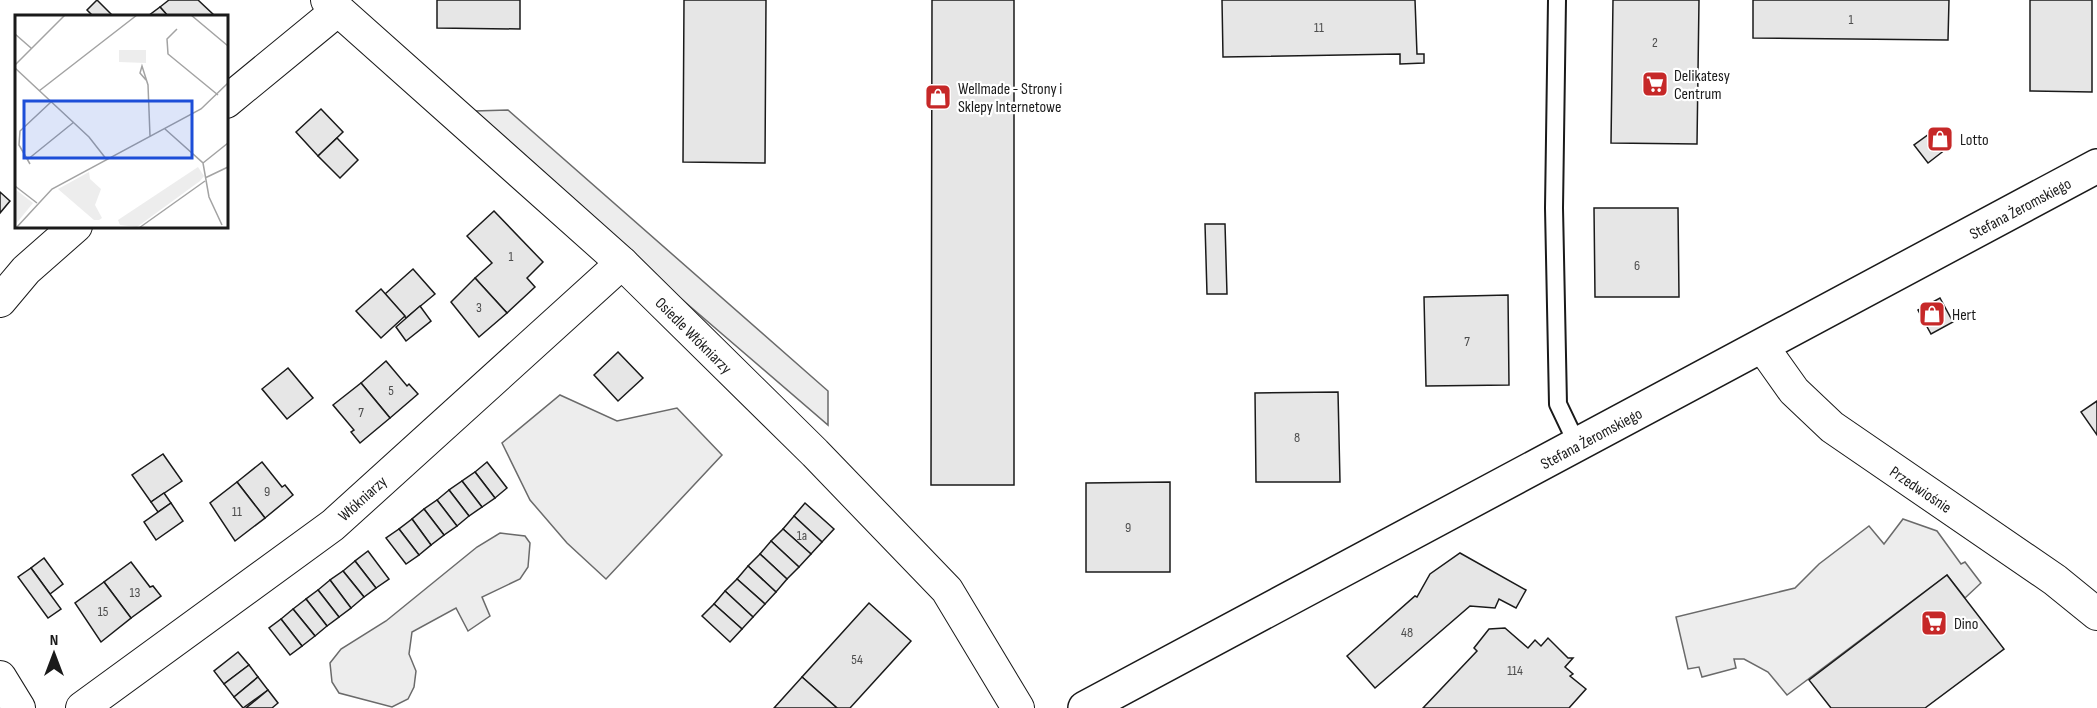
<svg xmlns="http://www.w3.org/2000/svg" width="2097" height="708" font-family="'Sofia Sans Condensed',sans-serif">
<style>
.built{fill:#ededed;stroke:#6a6a6a;stroke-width:1.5}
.building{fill:#e6e6e6;stroke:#1a1a1a;stroke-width:1.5}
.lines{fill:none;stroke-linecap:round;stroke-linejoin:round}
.lane-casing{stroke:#1a1a1a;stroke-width:20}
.street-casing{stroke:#1a1a1a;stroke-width:34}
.secondary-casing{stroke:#1a1a1a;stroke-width:36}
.lane{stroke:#fff;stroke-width:16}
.street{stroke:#fff;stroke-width:32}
.secondary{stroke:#fff;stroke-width:33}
.labels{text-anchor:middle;stroke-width:4.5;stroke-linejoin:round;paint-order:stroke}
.number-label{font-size:14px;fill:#4d4d4d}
.poi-label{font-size:16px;fill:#1a1a1a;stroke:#fff;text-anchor:start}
.street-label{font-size:16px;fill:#1a1a1a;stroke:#fff}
.inset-road{fill:none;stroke:#a3a3a3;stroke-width:1.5}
.view{fill:#1d4ed8;fill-opacity:0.15;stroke:#1d4ed8;stroke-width:3}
.inset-edge{fill:none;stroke:#1a1a1a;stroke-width:3}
</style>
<rect width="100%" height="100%" fill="#fff"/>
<g class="built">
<polygon points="508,110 828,391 828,425 650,272 475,111"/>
<polygon points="560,395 617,421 677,408 722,455 606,579 567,543 530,500 502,443"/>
<polygon points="1903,519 1937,531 1961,564 1965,562 1981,583 1965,598 1947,575 1787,695 1768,672 1744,659 1734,659 1736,668 1702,677 1699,667 1688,669 1676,617 1795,588 1819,564 1869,526 1884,544"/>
<polygon points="500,533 525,536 530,543 528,567 520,579 482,597 490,616 468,631 456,608 412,632 409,654 416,671 414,687 408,699 392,707 339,693 332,682 330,663 341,649 386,621 477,547"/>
</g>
<g class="building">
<polygon points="97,0 113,16 93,16 87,10"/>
<polygon points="169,0 198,0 215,16 168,16 160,7"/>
<polygon points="437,0 520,0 520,29 437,28"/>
<polygon points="684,0 766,0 765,163 683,162"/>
<polygon points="932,0 1014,0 1014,485 931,485"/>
<polygon points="1222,0 1415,0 1417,54 1424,54 1424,63 1400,64 1400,54 1223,57"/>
<polygon points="1613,0 1699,0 1697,144 1611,143"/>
<polygon points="1753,0 1949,0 1948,40 1753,38"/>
<polygon points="2030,0 2092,0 2092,92 2030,91"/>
<polygon points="160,7 168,16 148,16"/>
<polygon points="321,109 343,132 318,156 296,132"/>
<polygon points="1936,129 1950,146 1928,163 1914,145"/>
<polygon points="337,138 358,160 340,178 318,156"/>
<polygon points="0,192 10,201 0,213"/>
<polygon points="1594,208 1678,208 1679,297 1595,297"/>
<polygon points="494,211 543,262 527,278 535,287 507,313 475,278 492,263 467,236"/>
<polygon points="1205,224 1225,224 1227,294 1207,294"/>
<polygon points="413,269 435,294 406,318 385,294"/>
<polygon points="475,278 507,313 479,337 451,302"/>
<polygon points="381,289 405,316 381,338 356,311"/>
<polygon points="1508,295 1509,385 1426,386 1424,297"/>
<polygon points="1940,298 1953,322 1931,334 1918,310"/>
<polygon points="420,306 431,321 406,341 396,327"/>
<polygon points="618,352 643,378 618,401 594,375"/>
<polygon points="386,361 407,386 409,384 418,394 390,418 361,383"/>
<polygon points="288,368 313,398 287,419 262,389"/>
<polygon points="361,383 390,418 360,443 351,432 354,430 333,405"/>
<polygon points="1338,392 1340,482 1256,482 1255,393"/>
<polygon points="2097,401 2097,435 2081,412"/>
<polygon points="163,454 182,481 151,502 132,475"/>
<polygon points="262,462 282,487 285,485 293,495 265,518 237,482"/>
<polygon points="487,462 507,488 495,498 475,472"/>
<polygon points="475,472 495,498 482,507 462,481"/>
<polygon points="462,481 482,507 469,516 449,490"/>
<polygon points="237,482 265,518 235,541 210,503"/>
<polygon points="1170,482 1170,572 1086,572 1086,483"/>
<polygon points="449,490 469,516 457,526 437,500"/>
<polygon points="164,493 171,503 158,512 151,502"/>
<polygon points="437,500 457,526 444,535 424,509"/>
<polygon points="171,503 183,521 156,540 144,522"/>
<polygon points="805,503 834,529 822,542 794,516"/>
<polygon points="424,509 444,535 431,545 412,519"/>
<polygon points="794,516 822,542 811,554 783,529"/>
<polygon points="412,519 431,545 419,555 399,529"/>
<polygon points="399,529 419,555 406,564 386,538"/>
<polygon points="783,529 811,554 799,567 771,541"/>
<polygon points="771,541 799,567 787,579 760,554"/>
<polygon points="368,551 389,579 376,588 355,561"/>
<polygon points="1460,553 1526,590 1516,608 1499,599 1495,608 1470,606 1375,688 1347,656 1415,596 1417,597 1430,574"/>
<polygon points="760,554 787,579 776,592 748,566"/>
<polygon points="44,558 63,584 50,594 31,568"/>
<polygon points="355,561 376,588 364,597 343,571"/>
<polygon points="131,562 150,587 153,586 161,596 131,618 104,582"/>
<polygon points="748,566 776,592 765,604 737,579"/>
<polygon points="31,568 61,609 48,618 18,577"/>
<polygon points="343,571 364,597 351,608 330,580"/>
<polygon points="1947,575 2004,649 1925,708 1831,708 1809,680"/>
<polygon points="737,579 765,604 753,617 725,591"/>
<polygon points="330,580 351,608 339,617 318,590"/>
<polygon points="104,582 131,618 101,642 75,603"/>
<polygon points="318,590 339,617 327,626 306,599"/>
<polygon points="725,591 753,617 742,629 714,604"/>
<polygon points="306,599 327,626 315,636 293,609"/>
<polygon points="869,603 911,641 850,708 837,708 802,677"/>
<polygon points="714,604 742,629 730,642 702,616"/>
<polygon points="293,609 315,636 302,646 281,619"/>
<polygon points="281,619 302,646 290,655 269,628"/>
<polygon points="1505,628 1528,648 1535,640 1541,646 1548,638 1568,658 1573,658 1565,667 1573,674 1570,676 1586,689 1569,708 1423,708 1477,651 1474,648 1489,629"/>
<polygon points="238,652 249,665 224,684 214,671"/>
<polygon points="249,665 258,677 234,697 224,684"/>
<polygon points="258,677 268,690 243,708 234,697"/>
<polygon points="802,677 837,708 774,708"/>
<polygon points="268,690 278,703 272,708 246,708"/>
</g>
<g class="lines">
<defs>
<polyline id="lane" points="1557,0 1554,208 1558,404 1578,446"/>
<g id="street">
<polyline points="327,0 622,263 815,453 947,590 1018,708"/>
<polyline points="226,102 338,10"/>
<polyline points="0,301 26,270 76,226"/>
<polyline points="1762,346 1794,391 1832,427 2055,580 2097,614"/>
<polyline points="0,677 19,708"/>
<polyline points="82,708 333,525 622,263"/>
</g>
<polyline id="secondary" points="1085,708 2097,166"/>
</defs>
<use href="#lane" class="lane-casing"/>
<use href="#street" class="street-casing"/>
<use href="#secondary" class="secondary-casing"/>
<use href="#lane" class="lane"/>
<use href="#street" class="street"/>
<use href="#secondary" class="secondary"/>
</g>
<defs>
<symbol id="supermarket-square" viewBox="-11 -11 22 22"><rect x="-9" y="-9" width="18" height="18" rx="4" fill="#c62828" stroke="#fff"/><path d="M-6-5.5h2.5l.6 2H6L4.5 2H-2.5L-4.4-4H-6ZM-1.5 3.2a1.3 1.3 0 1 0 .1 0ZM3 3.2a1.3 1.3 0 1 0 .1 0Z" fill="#fff"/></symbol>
<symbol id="shop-square" viewBox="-11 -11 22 22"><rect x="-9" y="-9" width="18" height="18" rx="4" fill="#c62828" stroke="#fff"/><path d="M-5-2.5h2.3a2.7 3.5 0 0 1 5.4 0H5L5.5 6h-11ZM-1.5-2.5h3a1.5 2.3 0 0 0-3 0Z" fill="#fff"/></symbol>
</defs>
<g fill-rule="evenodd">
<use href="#supermarket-square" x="1640" y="69" width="30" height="30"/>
<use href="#shop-square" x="923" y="82" width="30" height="30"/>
<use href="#shop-square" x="1925" y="124" width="30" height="30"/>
<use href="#shop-square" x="1917" y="299" width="30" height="30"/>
<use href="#supermarket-square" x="1919" y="608" width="30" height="30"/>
</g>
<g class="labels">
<g class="number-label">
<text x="1851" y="24">1</text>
<text x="1319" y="32">11</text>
<text x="1655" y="47">2</text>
<text x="511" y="261">1</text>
<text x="1637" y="270">6</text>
<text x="479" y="312">3</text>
<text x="1467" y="346">7</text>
<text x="391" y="395">5</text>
<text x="361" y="417">7</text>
<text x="1297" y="442">8</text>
<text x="267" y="496">9</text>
<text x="237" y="516">11</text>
<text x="1128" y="532">9</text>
<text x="802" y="540">1a</text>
<text x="135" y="597">13</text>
<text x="103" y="616">15</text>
<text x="1407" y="637">48</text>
<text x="857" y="664">54</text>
<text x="1515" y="675">114</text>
</g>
<g class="poi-label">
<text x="1674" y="81">Delikatesy<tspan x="1674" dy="18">Centrum</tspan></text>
<text x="958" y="94">Wellmade - Strony i<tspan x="958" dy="18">Sklepy Internetowe</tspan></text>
<text x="1960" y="145">Lotto</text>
<text x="1952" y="320">Hert</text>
<text x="1954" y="629">Dino</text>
</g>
<g class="street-label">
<text transform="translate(2020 208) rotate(-28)" y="6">Stefana Żeromskiego</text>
<text transform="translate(694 335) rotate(45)" y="6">Osiedle Włókniarzy</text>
<text transform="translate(1591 438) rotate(-28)" y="6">Stefana Żeromskiego</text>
<text transform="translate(1921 489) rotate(34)" y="6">Przedwiośnie</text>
<text transform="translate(362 498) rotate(-42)" y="6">Włókniarzy</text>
</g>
</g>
<g transform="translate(15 15)">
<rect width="213" height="213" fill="#fff"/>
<path d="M104 35H131V48L104 47ZM183 152 189 161 185 166 122 212 105 210 103 205ZM74 157 75 164 86 174 80 190 87 203 84 205H79L43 174ZM0 174 18 188 0 210Z" fill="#ededed"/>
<path class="inset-road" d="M176 0 213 31M162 14 152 24 153 39 203 80M0 19 16 33M0 50 50 0M0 53 74 122 92 145M131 65 125 58 127 51 133 70 135 121M24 76 122 0M150 114 188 148 194 182 207 210M12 145 59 107M188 148 213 128M15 149 4 130 5 116 36 87M190 163 213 152M0 171 22 188M1 213 37 174 186 94 213 68M124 213 190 166"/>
<path class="view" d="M9 86H177V143H9Z"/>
<rect width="213" height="213" class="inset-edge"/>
</g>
<g transform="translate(54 654)" stroke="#ffffff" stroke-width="4.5" paint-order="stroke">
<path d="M0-4.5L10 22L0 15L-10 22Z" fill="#1a1a1a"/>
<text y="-9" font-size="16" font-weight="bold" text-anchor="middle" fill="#1a1a1a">N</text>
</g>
</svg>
